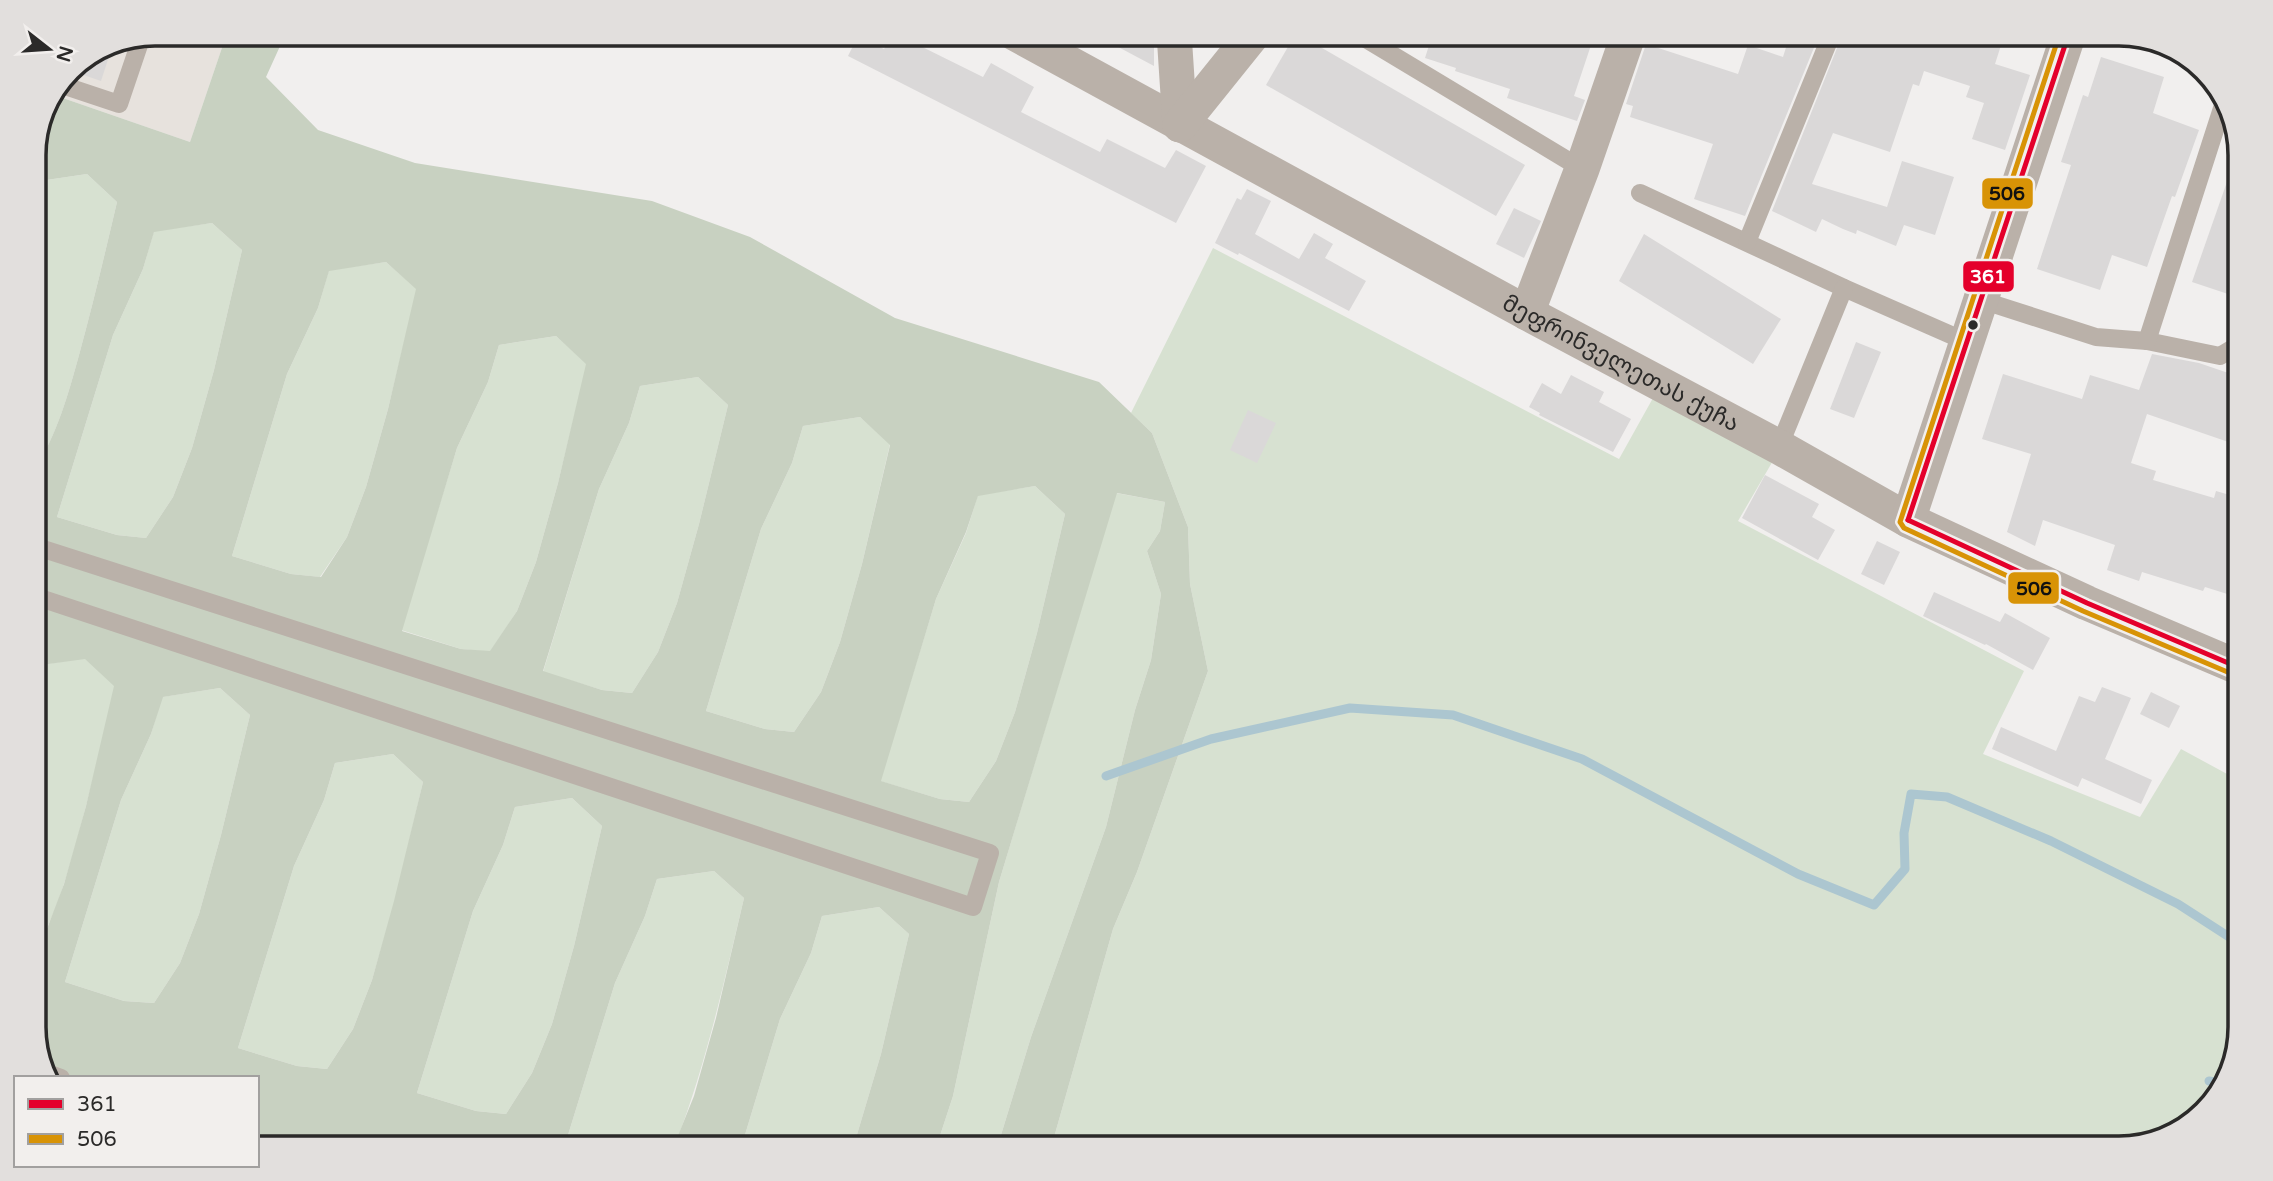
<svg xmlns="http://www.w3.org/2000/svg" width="2273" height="1181" font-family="'Varela Round','Noto Sans Georgian',sans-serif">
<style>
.built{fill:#e7e2dd}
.green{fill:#d7e1d1}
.forest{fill:#c8d1c1;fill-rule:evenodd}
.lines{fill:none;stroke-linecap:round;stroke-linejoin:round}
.stream{stroke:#acc6d0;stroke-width:9}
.building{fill:#dad8d8}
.service{stroke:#bab1a9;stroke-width:18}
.minor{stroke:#bab1a9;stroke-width:35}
.bus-1-casing{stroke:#f2efed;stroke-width:10}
.bus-2-casing{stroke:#f2efed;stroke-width:10}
.bus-1{stroke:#e4002b;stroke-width:5}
.bus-2{stroke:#d89306;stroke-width:5}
.bus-dot{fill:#2b2a29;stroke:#f2efed;stroke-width:2.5}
.labels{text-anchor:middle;stroke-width:5;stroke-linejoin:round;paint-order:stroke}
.street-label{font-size:23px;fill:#2b2a29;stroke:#f2efed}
.rim{fill:none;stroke:#2b2a29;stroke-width:3.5}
.line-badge{stroke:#f2efed;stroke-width:2.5}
.badge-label{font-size:19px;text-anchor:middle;font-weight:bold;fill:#fff}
.pale-badge-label{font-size:19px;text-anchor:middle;font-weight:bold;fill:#111}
</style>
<rect width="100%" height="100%" fill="#f1efee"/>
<polygon class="built" points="155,33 227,33 190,142 57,96 69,68 108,42"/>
<g class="green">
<path d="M87 174 117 202C105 253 93 304 79 355 68 395 57 435 34 470L33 182Z"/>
<polygon points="212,223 242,250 214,370 192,448 173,497 146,538 117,535 57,517 113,335 143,269 154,231"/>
<polygon points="1213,248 1619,459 1653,398 1774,459 1738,521 2024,671 1983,754 2140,817 2181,749 2240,781 2240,1026 2227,1080 2179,1131 2119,1148 1051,1148 1113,929 1137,872 1208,671 1190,584 1188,527 1152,433 1131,413"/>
<polygon points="386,262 417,289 388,409 366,487 347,537 320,577 291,574 232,556 287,374 318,308 329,270"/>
<polygon points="556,336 587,364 558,483 536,562 517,611 490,652 461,649 401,630 457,448 488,382 499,345"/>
<polygon points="698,377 728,405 699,524 677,603 658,652 632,693 602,690 543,672 599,489 629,423 640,386"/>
<polygon points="860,417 890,444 862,564 840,642 821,692 794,732 765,729 706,711 761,529 792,463 803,426"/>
<polygon points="1035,486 1065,514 1037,633 1015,712 996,761 969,802 940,799 880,781 936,599 966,533 978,495"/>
<polygon points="1116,493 1165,502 1160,531 1147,551 1161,594 1151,660 1135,710 1106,827 1031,1037 997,1148 936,1148 953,1096 999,882"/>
<path d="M85 658 115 686C103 738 91 789 77 840 66 878 56 917 34 951V666Z"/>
<polygon points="220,688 250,715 221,835 199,914 180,963 154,1003 124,1001 65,982 121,800 151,734 162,697"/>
<polygon points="393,754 423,782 395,901 372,980 353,1029 327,1069 297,1066 238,1048 294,866 324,800 335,763"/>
<polygon points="572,798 602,826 574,946 552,1024 532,1073 506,1114 476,1111 417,1093 473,911 503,845 515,807"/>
<path d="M714 871 744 898C724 982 706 1065 675 1145L673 1148H564L615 983 645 916 657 879Z"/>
<polygon points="879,907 909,934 881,1054 853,1148 741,1148 780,1019 811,953 822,916"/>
</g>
<path class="forest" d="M227 33H286L266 77 318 130 415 163 652 201 750 237 895 318 1099 382 1152 433 1188 527 1190 584 1208 671 1137 872 1113 929 1051 1148H997L1031 1037 1106 827 1135 710 1151 660 1161 594 1147 551 1160 531 1165 502 1117 493 999 882 953 1096 936 1148H853L881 1054 909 934 879 907 822 916 811 953 780 1019 741 1148H673L694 1096 716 1018 744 898 714 871 657 879 645 916 615 983 564 1148H257V1078H48L34 1035V951L45 934 64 884 86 806 114 686 85 659 34 666V470C57 435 68 395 79 355 93 304 105 253 117 202L87 174 33 182V147L57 96 190 142ZM212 223 242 250 214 370 192 448 173 497 146 538 117 535 57 517 113 335 143 269 154 232ZM386 262 416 289 388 409 366 487 347 537 321 577 291 574 232 556 287 374 318 308 329 271ZM556 336 586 364 558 483 536 562 517 611 490 651 461 649 402 631 457 448 488 382 499 345ZM698 377 728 405 699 524 677 603 658 652 632 693 602 690 543 671 599 489 629 423 640 386ZM860 417 890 445 862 564 840 642 821 692 794 732 765 729 706 711 761 529 792 463 803 426ZM1035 486 1065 514 1037 633 1015 712 996 761 969 802 940 799 881 781 936 599 966 532 978 496ZM220 688 250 715 221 835 199 914 180 963 154 1003 124 1001 65 982 121 800 151 734 163 697ZM393 754 423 782 394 901 372 980 353 1029 327 1069 297 1066 238 1048 294 866 324 800 335 763ZM572 798 602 826 574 946 552 1024 532 1073 506 1114 476 1111 417 1093 473 911 503 845 515 807Z"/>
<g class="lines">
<g class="stream">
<polyline points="1106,776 1211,739 1350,708 1453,715 1582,759 1798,874 1874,905 1905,869 1904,833 1911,794 1947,797 2051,841 2178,904 2240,944"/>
<polyline points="2209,1081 2224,1084"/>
</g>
</g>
<g class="building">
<polygon points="894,33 983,77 991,63 1034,87 1021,112 1100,152 1107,139 1165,168 1176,150 1206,166 1176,223 848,56 858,36 884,49"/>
<polygon points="1092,33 1154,33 1154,66"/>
<polygon points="1296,33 1525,165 1496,216 1266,85"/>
<polygon points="1433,33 1595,33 1574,96 1585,100 1577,121 1507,98 1510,89 1455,71 1456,68 1425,58"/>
<polygon points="1795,33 1820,33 1745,216 1694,199 1713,144 1630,117 1633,106 1626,104 1646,44 1738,74 1748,45 1783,57 1789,38 1793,39"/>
<polygon points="1843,33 1990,33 2003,39 1995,64 2030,75 2005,150 1972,139 1984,103 1966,97 1970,86 1924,71 1919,86 1913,84 1890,152 1833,133 1812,184 1887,207 1902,161 1954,177 1935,235 1904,225 1896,246 1857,230 1856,234 1843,229 1822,219 1816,232 1772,211"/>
<polygon points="114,41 101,81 69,70 108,42"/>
<polygon points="2101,57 2164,77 2153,113 2199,130 2175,197 2172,196 2147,267 2112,255 2100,290 2037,269 2071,165 2061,162 2083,95 2088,97"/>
<polygon points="2236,156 2240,156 2240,298 2192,282"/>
<polygon points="1247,189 1271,201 1255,234 1299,259 1314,233 1333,244 1325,258 1366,281 1349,311 1239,253 1238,255 1215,243 1237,198 1241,200"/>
<polygon points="1514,208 1541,221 1524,258 1496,244"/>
<polygon points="1644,234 1781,319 1753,364 1619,281"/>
<polygon points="1856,342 1881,352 1854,418 1830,409"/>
<polygon points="2152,354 2199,363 2240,377 2240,446 2147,414 2131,463 2156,471 2153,480 2214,498 2216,491 2240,498 2240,598 2205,587 2203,591 2142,572 2139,581 2107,570 2115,545 2043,520 2035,546 2007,532 2031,454 1982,439 2003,374 2082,399 2090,375 2139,390"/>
<polygon points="1571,375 1604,392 1599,402 1631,419 1613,452 1539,415 1540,413 1529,407 1542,383 1561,394"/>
<polygon points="1248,410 1276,423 1257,463 1230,450"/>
<polygon points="1765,475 1819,504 1812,517 1835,530 1818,560 1742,518"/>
<polygon points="1877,541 1900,552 1884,585 1861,574"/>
<polygon points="1934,592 2000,622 2005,613 2050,638 2033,670 1986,644 1985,645 1923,616"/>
<polygon points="2102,687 2131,698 2105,759 2152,780 2141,804 2082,778 2078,787 1992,749 2001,727 2056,751 2079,696 2095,702"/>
<polygon points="2151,692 2180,706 2169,728 2140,714"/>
</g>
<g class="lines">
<g class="service">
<polyline points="1356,33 1582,169"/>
<polyline points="62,85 119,104 142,36"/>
<polyline points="1640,193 1844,288 1967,342"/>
<polyline points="1747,242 1832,33"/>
<polyline points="1981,300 2096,337 2147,341 2220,356 2240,344"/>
<polyline points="2147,341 2224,102"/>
<polyline points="1779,447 1844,288"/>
<polyline points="34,546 990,853 973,907 34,596"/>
<polyline points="47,1073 61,1078"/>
<polyline points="257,1144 270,1148"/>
</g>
<g class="minor">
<path id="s1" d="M1014 33 1527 313 1779 447 1908 520 2087 603 2240 668"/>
<polyline points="1174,33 1180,125"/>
<polyline points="1180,125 1254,33"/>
<polyline points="1527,313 1582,169 1629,33"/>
<polyline points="1908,520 2069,33"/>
</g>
<defs>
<g id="bus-1">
<polyline points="1908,520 2069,33"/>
<polyline points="1908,520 2087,603 2240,668"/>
</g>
<polyline id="bus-2" points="2060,33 1900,522 1904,528 2083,611 2237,676"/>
</defs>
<use href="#bus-1" class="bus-1-casing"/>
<use href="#bus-2" class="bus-2-casing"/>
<use href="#bus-1" class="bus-1"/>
<use href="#bus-2" class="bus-2"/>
</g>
<circle class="bus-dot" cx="1973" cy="325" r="6"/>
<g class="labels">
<g class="street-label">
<text dy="8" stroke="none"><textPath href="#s1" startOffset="691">მეფრინველეთას ქუჩა</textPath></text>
</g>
</g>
<path d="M0 0H2273V1181H0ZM155 46H2119A109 109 0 0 1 2228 155V1027A109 109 0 0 1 2119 1136H155A109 109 0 0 1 46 1027V155A109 109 0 0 1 155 46Z" fill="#e2dfdd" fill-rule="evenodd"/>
<path class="rim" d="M155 46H2119A109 109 0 0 1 2228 155V1027A109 109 0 0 1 2119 1136H155A109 109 0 0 1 46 1027V155A109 109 0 0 1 155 46Z"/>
<g class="line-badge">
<rect x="1981" y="177" width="53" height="33" rx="7" fill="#d89306"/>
<rect x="1962" y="260" width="53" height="33" rx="7" fill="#e4002b"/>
<rect x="2007" y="571" width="53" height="34" rx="7" fill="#d89306"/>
</g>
<g class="badge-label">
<text x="1988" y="283">361</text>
</g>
<g class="pale-badge-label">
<text x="2007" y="200">506</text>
<text x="2034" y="595">506</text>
</g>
<rect x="14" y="1076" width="245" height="91" fill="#f2efed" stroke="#a2a09f" stroke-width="2"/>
<rect x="28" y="1099" width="35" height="10" fill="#e4002b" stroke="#a2a09f" stroke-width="2"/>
<text x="77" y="1111" font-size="21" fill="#2b2a29">361</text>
<rect x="28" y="1134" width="35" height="10" fill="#d89306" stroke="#a2a09f" stroke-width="2"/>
<text x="77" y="1146" font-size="21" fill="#2b2a29">506</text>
<g transform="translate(49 49) rotate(107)" stroke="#f2efed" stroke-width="5" paint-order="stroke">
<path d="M0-5L12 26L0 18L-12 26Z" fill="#2b2a29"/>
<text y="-10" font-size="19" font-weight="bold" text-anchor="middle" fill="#2b2a29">N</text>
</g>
</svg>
